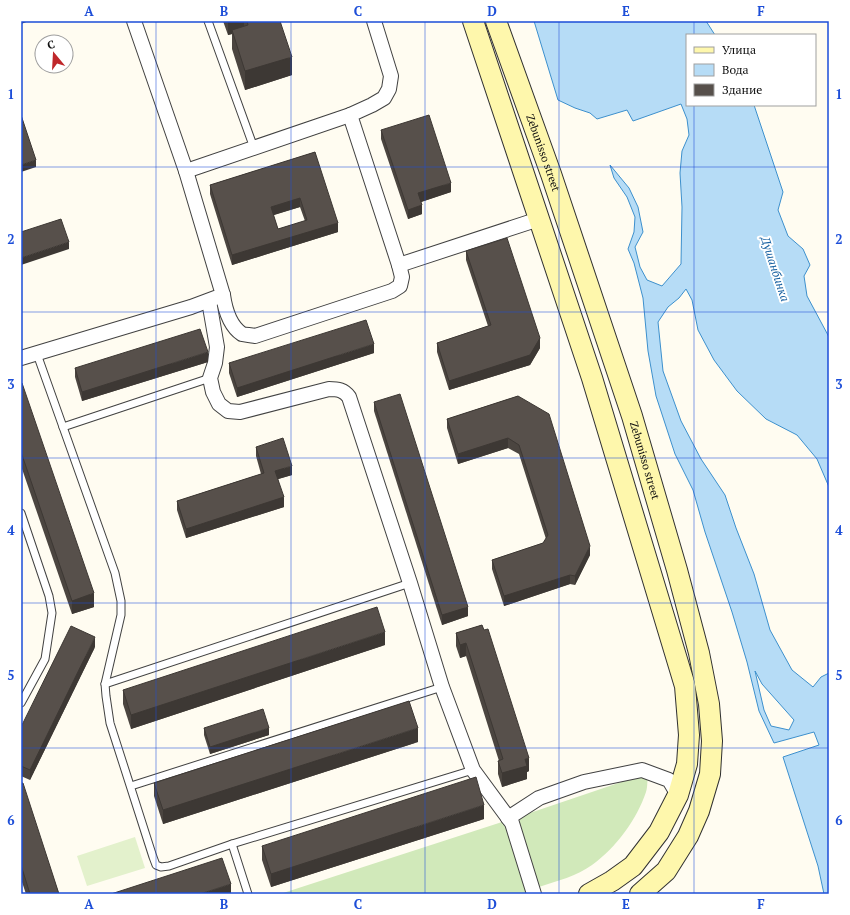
<svg xmlns="http://www.w3.org/2000/svg" width="850" height="915" font-family="'PT Serif',serif">
<style>
.garden{fill:#d1e9ba}
.pitch{fill:#e3f1cc}
.water{fill:#b6dcf6;stroke:#3d90cd;fill-rule:evenodd}
.lines{fill:none;stroke-linecap:round;stroke-linejoin:round}
.lane-casing{stroke:#424242;stroke-width:9}
.street-casing{stroke:#424242;stroke-width:16}
.secondary-casing{stroke:#313131;stroke-width:22}
.lane{stroke:#fff;stroke-width:7}
.street{stroke:#fff;stroke-width:14}
.secondary{stroke:#fef7ac;stroke-width:20}
.wall{fill:#4b4540;fill-rule:evenodd}
.shaded-wall{fill:#3d3834}
.building{fill:#57504b;stroke:#3d3834;fill-rule:evenodd}
.grid{fill:none;stroke:#1d4ed8;stroke-width:1;stroke-opacity:0.55}
.labels{text-anchor:middle;stroke-width:4;stroke-linejoin:round;paint-order:stroke}
.street-label{font-size:11px;fill:#0f0f0f;stroke:#fff}
.water-label{font-size:12px;font-style:italic;fill:#1861a1;stroke:#fff}
.neatline{fill:none;stroke:#1d4ed8;stroke-width:1.5}
.grid-label{font-size:13px;text-anchor:middle;font-weight:bold;fill:#1d4ed8}
</style>
<rect width="100%" height="100%" fill="#fffcf1"/>
<g class="garden">
<path d="M648 773C647 779 648 786 646 792 637 819 616 848 592 865 577 876 557 881 539 887L519 823 521 816Z"/>
<polygon points="502,822 513,834 528,893 524,894 280,894"/>
</g>
<polygon class="pitch" points="135,837 145,868 87,886 77,856"/>
<path class="water" d="M534 21H706L715 35H687V105H754L783 192 778 210 788 236 803 249 810 265 804 276 807 296 829 337V487L817 459 797 435 766 419 737 391 714 360 698 330 692 300 686 289 679 298 668 307 658 322 663 371 681 421 701 459 725 495 736 528 754 574 770 630 792 670 813 687 821 677 829 673V894H824L818 866 783 757 819 745 814 732 774 743 759 711 747 662 732 612 705 532 693 490 675 454 656 396 648 351 643 298 634 263 628 249 634 232 635 217 627 197 614 178 610 165 629 188 638 207 643 232 635 247 640 267 647 280 662 286 681 264 682 207 680 173 682 151 689 135 687 119 681 104 633 121 627 110 597 119 590 113 575 108 558 100ZM755 671 762 684 794 720 789 730 771 726 764 710Z"/>
<g class="lines">
<defs>
<g id="lane">
<polyline points="208,21 254,148"/>
<polyline points="37,354 63,427 210,378"/>
<polyline points="63,427 115,573 121,601 121,615 105,684 106,696 110,723 153,857 156,865 161,867 169,866 232,844 473,770"/>
<polyline points="21,513 49,596 52,613 45,659 21,703"/>
<polyline points="105,684 410,583"/>
<polyline points="131,786 442,687"/>
<polyline points="232,844 248,894"/>
</g>
<g id="street">
<polyline points="186,171 350,115"/>
<polyline points="399,265 539,219"/>
<path d="M223 295C225 309 230 326 242 334 246 335 251 335 255 336L392 291 400 286 402 277 399 265 350 115 372 105 384 98 389 89 391 76 374 21"/>
<path d="M209 301 217 347 215 363 210 378 213 392 219 404 228 411 240 412 329 389C338 389 344 390 349 397L410 583 442 687 473 770 512 823 534 894"/>
<polyline points="21,358 191,307 223,295 186,171 134,21"/>
<polyline points="508,818 539,798 584,782 642,770 669,780 678,795"/>
</g>
<g id="secondary">
<polyline points="473,21 592,378 685,686 689,735 687,764 678,795 659,832 633,866 612,881 589,894"/>
<path id="s1" d="M496 21 551 174 632 416 677 570 699 653 709 704 712 741 710 774 699 811 688 836 666 871 640 894"/>
</g>
</defs>
<use href="#lane" class="lane-casing"/>
<use href="#street" class="street-casing"/>
<use href="#secondary" class="secondary-casing"/>
<use href="#lane" class="lane"/>
<use href="#street" class="street"/>
<use href="#secondary" class="secondary"/>
</g>
<g class="wall">
<polygon points="223,21 280,21 292,75 245,90 232,49 232,34 228,35"/>
<polygon points="381,130 451,192 421,202 422,214 408,219 381,139"/>
<path d="M315 152 338 232 232 265 210 194V185ZM300 207 305 221 278 229 273 215Z"/>
<polygon points="466,251 540,348 530,365 449,390 437,352 437,343 488,326 466,260"/>
<polygon points="374,353 237,397 229,373 229,363"/>
<polygon points="208,362 82,401 75,377 75,368"/>
<polygon points="21,384 94,607 72,614 21,466"/>
<polygon points="518,396 590,555 575,585 570,584 504,606 492,569 492,560 543,543 546,539 519,454 508,448 458,464 447,428 447,419"/>
<polygon points="374,402 468,616 442,625 374,411"/>
<polygon points="256,447 292,475 278,479 284,507 186,538 177,510 177,501 261,474 256,456"/>
<polygon points="482,625 529,771 527,772 527,779 502,787 498,774 498,761 499,761 466,656 460,658 456,646 456,633"/>
<polygon points="385,645 131,729 123,704 123,690"/>
<polygon points="95,647 30,780 21,776 21,727"/>
<polygon points="204,728 269,735 210,754 204,735"/>
<polygon points="418,742 163,824 154,796 154,783"/>
<polygon points="21,783 59,894 26,894 21,879"/>
<polygon points="484,819 271,887 262,860 262,846"/>
</g>
<g class="shaded-wall">
<polygon points="21,21 29,21 21,24"/>
<polygon points="228,21 244,21 244,30 232,30 232,34 228,35"/>
<polygon points="292,57 292,75 245,90 245,71"/>
<polygon points="36,160 36,167 21,172 21,165"/>
<polygon points="451,183 451,192 418,203 418,193"/>
<polygon points="300,198 300,207 271,216 271,207"/>
<polygon points="422,205 422,214 408,219 408,210"/>
<polygon points="338,223 338,232 232,265 232,255"/>
<polygon points="69,242 69,249 21,265 21,258"/>
<polygon points="540,338 540,348 530,365 449,390 449,381"/>
<polygon points="374,344 374,353 237,397 237,388"/>
<polygon points="208,352 208,362 82,401 82,392"/>
<polygon points="508,438 508,448 458,464 458,454"/>
<polygon points="292,466 292,475 275,480 275,471"/>
<polygon points="284,497 284,507 186,538 186,529"/>
<polygon points="590,546 590,555 575,585 575,576"/>
<polygon points="570,575 570,584 504,606 504,596"/>
<polygon points="94,593 94,607 72,614 72,601"/>
<polygon points="468,607 468,616 442,625 442,615"/>
<polygon points="385,632 385,645 131,729 131,715"/>
<polygon points="95,637 95,647 30,780 30,770"/>
<polygon points="466,643 466,656 460,658 460,645"/>
<polygon points="269,728 269,735 210,754 210,747"/>
<polygon points="418,728 418,742 163,824 163,810"/>
<polygon points="529,758 529,771 527,772 527,779 502,787 502,773 525,759"/>
<polygon points="484,805 484,819 271,887 271,874"/>
<polygon points="231,884 231,894 200,894"/>
</g>
<g class="building">
<polygon points="247,21 280,21 292,57 245,71 232,30 248,25"/>
<polygon points="21,115 36,160 21,165"/>
<polygon points="429,115 451,183 418,193 422,205 408,210 381,130"/>
<path d="M315 152 338 223 232 255 210 185ZM300 198 307 220 278 229 271 207Z"/>
<polygon points="61,219 69,242 21,258 21,232"/>
<polygon points="507,238 540,338 530,355 449,381 437,343 491,325 466,251"/>
<polygon points="366,320 374,344 237,388 229,363"/>
<polygon points="200,329 208,352 82,392 75,368"/>
<polygon points="22,383 94,593 72,601 21,452 21,384"/>
<polygon points="400,394 468,607 442,615 374,402"/>
<polygon points="518,396 549,414 590,546 575,576 570,575 504,596 492,560 543,543 548,535 519,445 508,438 458,454 447,419"/>
<polygon points="283,438 292,466 275,471 284,497 186,529 177,501 264,473 256,447"/>
<polygon points="377,607 385,632 131,715 123,690"/>
<polygon points="482,625 484,630 488,629 529,758 525,759 527,766 502,773 498,761 503,759 466,643 460,645 456,633"/>
<polygon points="71,626 95,637 30,770 21,766 21,727"/>
<polygon points="409,701 418,728 163,810 154,783"/>
<polygon points="263,709 269,728 210,747 204,728"/>
<polygon points="476,777 484,805 271,874 262,846"/>
<polygon points="21,783 23,783 59,894 30,894 21,865"/>
<polygon points="222,858 231,884 200,894 111,894"/>
</g>
<path class="grid" d="M156 21V894M291 21V894M425 21V894M559 21V894M694 21V35M694 105V894M21 167H829M21 312H829M21 458H829M21 603H829M21 748H829"/>
<g class="labels">
<g class="street-label">
<text dy="4" stroke="none"><textPath href="#s1" startOffset="140">Zebunisso street</textPath></text>
<text dy="4" stroke="none"><textPath href="#s1" startOffset="464">Zebunisso street</textPath></text>
</g>
<g class="water-label">
<text transform="translate(775 269) rotate(72)" y="4">Душанбинка</text>
</g>
</g>
<rect width="850" height="915" fill="none" stroke="#ffffff" stroke-width="44"/>
<rect x="686" y="34" width="130" height="72" fill="#ffffff" stroke="#9f9f9f"/>
<rect x="694" y="47" width="20" height="6" fill="#fef7ac" stroke="#9f9f9f"/>
<text x="722" y="54" font-size="12" fill="#0f0f0f">Улица</text>
<rect x="694" y="64" width="20" height="12" fill="#b6dcf6" stroke="#9f9f9f"/>
<text x="722" y="74" font-size="12" fill="#0f0f0f">Вода</text>
<rect x="694" y="84" width="20" height="12" fill="#57504b" stroke="#9f9f9f"/>
<text x="722" y="94" font-size="12" fill="#0f0f0f">Здание</text>
<g transform="translate(54 54) rotate(342)"><circle r="19" fill="#ffffff" stroke="#9f9f9f"/>
<path d="M0-3L7 15L0 10L-7 15Z" fill="#bf272a"/>
<text y="-6" font-size="11" font-weight="bold" text-anchor="middle" fill="#0f0f0f">С</text>
</g>
<rect x="22" y="22" width="806" height="871" class="neatline"/>
<g class="grid-label">
<text x="89" y="16">A</text>
<text x="224" y="16">B</text>
<text x="358" y="16">C</text>
<text x="492" y="16">D</text>
<text x="626" y="16">E</text>
<text x="761" y="16">F</text>
<text x="11" y="99">1</text>
<text x="839" y="99">1</text>
<text x="11" y="244">2</text>
<text x="839" y="244">2</text>
<text x="11" y="389">3</text>
<text x="839" y="389">3</text>
<text x="11" y="535">4</text>
<text x="839" y="535">4</text>
<text x="11" y="680">5</text>
<text x="839" y="680">5</text>
<text x="11" y="825">6</text>
<text x="839" y="825">6</text>
<text x="89" y="909">A</text>
<text x="224" y="909">B</text>
<text x="358" y="909">C</text>
<text x="492" y="909">D</text>
<text x="626" y="909">E</text>
<text x="761" y="909">F</text>
</g>
</svg>
